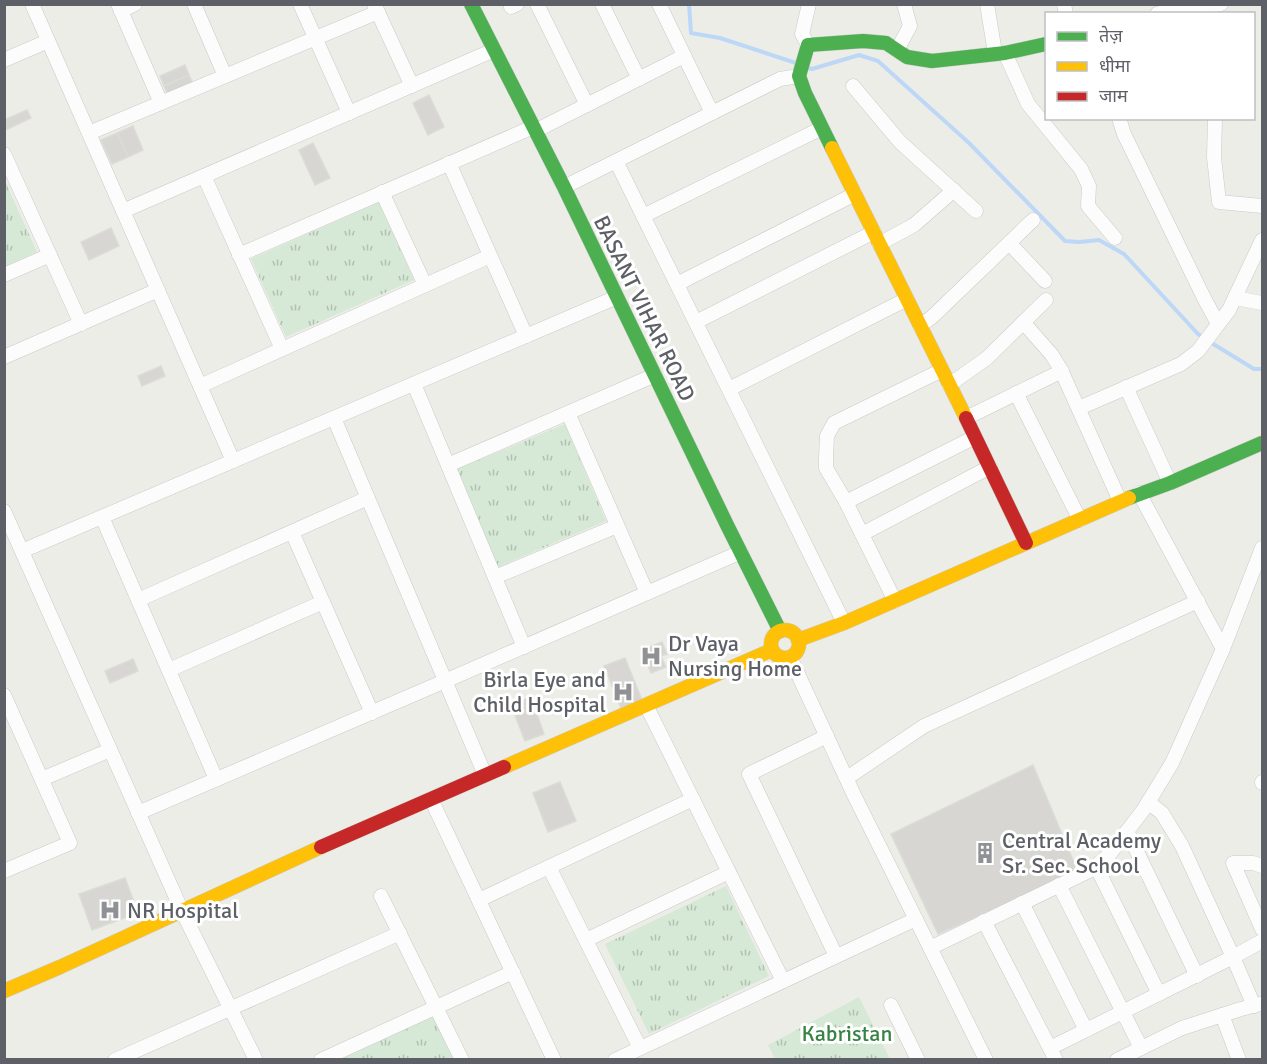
<svg xmlns="http://www.w3.org/2000/svg" width="1267" height="1064" font-family="Signika,'Noto Sans Devanagari',sans-serif">
<style>
.park{fill:url(#park-tufts)}
.lines{fill:none;stroke-linecap:round;stroke-linejoin:round}
.stream{stroke:#bdd7f7;stroke-width:4}
.building{fill:#d7d6d3;stroke:#dcdcd7;stroke-width:1.5}
.street-casing{stroke:#c9cac8;stroke-width:15}
.fast-casing{stroke:#cacac9;stroke-width:15}
.slow-casing{stroke:#cacac9;stroke-width:15}
.jam-casing{stroke:#cacac9;stroke-width:15}
.street{stroke:#fcfcfc;stroke-width:14}
.fast{stroke:#4caf50;stroke-width:14}
.slow{stroke:#ffc107;stroke-width:14}
.jam{stroke:#c62828;stroke-width:14}
.labels{text-anchor:middle;stroke-width:6;stroke-linejoin:round;paint-order:stroke}
.street-label{font-size:22px;fill:#5d6066;stroke:#fff}
.poi-label{font-size:22px;fill:#5d6066;stroke:#fff;text-anchor:start}
.park-label{font-size:22px;fill:#368444;stroke:#fff}
</style>
<defs>
<pattern id="park-tufts" width="24" height="20" patternUnits="userSpaceOnUse" patternTransform="scale(1.5)"><rect width="24" height="20" fill="#d6e9d6"/><path d="M3 7l-1-3M5 7V3M7 7l1-3M15 17l-1-3M17 17v-4M19 17l1-3" fill="none" stroke="#b1c0b1"/></pattern>
</defs>
<rect width="100%" height="100%" fill="#edede8"/>
<g class="park">
<polygon points="4,179 37,252 5,267 4,267"/>
<polygon points="379,202 414,280 286,337 251,259"/>
<polygon points="565,424 606,521 498,567 457,469"/>
<polygon points="726,886 769,976 649,1034 605,944"/>
<polygon points="859,997 890,1059 775,1059 768,1045"/>
<polygon points="434,1015 455,1060 338,1060"/>
</g>
<g class="lines">
<g class="stream">
<polyline points="689,4 691,33 720,38 796,63"/>
<polyline points="808,68 812,69 859,55 878,61 969,143 1065,241 1079,242 1099,240 1124,254 1198,334 1204,338"/>
<polyline points="1210,342 1254,369 1262,369"/>
</g>
</g>
<g class="building">
<polygon points="185,65 189,75 164,86 160,76"/>
<polygon points="189,75 194,86 169,97 164,86"/>
<polygon points="429,95 444,127 428,135 413,103"/>
<polygon points="27,110 31,118 6,130 4,120"/>
<polygon points="133,126 143,150 128,157 117,133"/>
<polygon points="117,133 128,157 112,164 101,140"/>
<polygon points="313,143 330,178 315,185 299,150"/>
<polygon points="111,228 119,246 89,260 81,242"/>
<polygon points="161,366 165,376 142,386 138,376"/>
<polygon points="662,642 667,654 661,656 666,667 651,673 642,650"/>
<polygon points="625,658 642,700 621,708 604,666"/>
<polygon points="133,659 138,671 110,683 105,671"/>
<polygon points="531,697 544,734 525,741 511,705"/>
<polygon points="1033,765 1078,872 938,934 891,834"/>
<polygon points="560,782 576,821 548,832 533,793"/>
<polygon points="125,878 138,913 92,930 79,894"/>
</g>
<g class="lines">
<defs>
<g id="street">
<polyline points="32,4 233,461"/>
<polyline points="118,4 161,103"/>
<polyline points="194,4 225,76"/>
<polyline points="300,4 349,113"/>
<polyline points="537,4 587,105"/>
<polyline points="602,4 639,79"/>
<polyline points="659,4 712,113"/>
<polyline points="987,4 995,53"/>
<polyline points="1064,4 1066,14"/>
<polyline points="375,6 412,86"/>
<polyline points="511,7 517,4"/>
<polyline points="121,11 135,4"/>
<polyline points="1157,14 1188,5 1197,7 1221,4"/>
<polyline points="808,45 802,34 809,4"/>
<polyline points="897,50 910,26 904,4"/>
<polyline points="1005,53 1028,104 1081,169 1089,186 1088,206 1115,238"/>
<polyline points="4,60 48,41"/>
<polyline points="853,86 900,142 976,211"/>
<polyline points="1119,118 1124,134 1204,298 1218,324"/>
<polyline points="1215,118 1214,157 1219,202 1262,206"/>
<polyline points="535,131 684,56"/>
<polyline points="89,133 378,12"/>
<polyline points="4,154 81,324"/>
<polyline points="616,161 844,623"/>
<polyline points="449,163 526,336"/>
<polyline points="204,176 282,349"/>
<polyline points="564,187 780,79 799,76"/>
<polyline points="382,192 425,285"/>
<polyline points="123,211 494,50"/>
<polyline points="643,216 822,128"/>
<polyline points="1009,243 1045,281"/>
<polyline points="879,244 914,225 954,190"/>
<polyline points="239,255 533,127"/>
<polyline points="4,275 50,255"/>
<polyline points="677,284 855,194"/>
<polyline points="1235,298 1262,303"/>
<polyline points="696,322 874,232"/>
<polyline points="1023,322 1052,355 1061,370 1120,501"/>
<polyline points="920,326 932,317 1033,220"/>
<polyline points="4,357 158,290"/>
<polyline points="414,384 524,647"/>
<polyline points="949,385 987,358 1046,300"/>
<polyline points="200,386 490,256"/>
<polyline points="1126,387 1170,483"/>
<polyline points="729,389 907,299"/>
<polyline points="1016,393 1080,520"/>
<polyline points="1079,408 1181,364 1198,351 1229,310 1262,240"/>
<polyline points="568,413 647,593"/>
<polyline points="334,418 485,775"/>
<polyline points="966,418 1062,371"/>
<polyline points="448,465 655,375"/>
<polyline points="1139,493 1223,649"/>
<polyline points="846,502 975,437"/>
<polyline points="4,511 182,911 256,1060"/>
<polyline points="102,517 216,779"/>
<polyline points="292,532 372,713"/>
<polyline points="862,534 990,467"/>
<polyline points="22,551 617,297"/>
<polyline points="495,577 617,526"/>
<polyline points="138,600 368,498"/>
<polyline points="895,601 846,502 826,468 826,457 827,436 834,423 942,370"/>
<polyline points="790,657 854,795 986,1060"/>
<polyline points="169,670 323,602"/>
<polyline points="4,695 70,843 4,871"/>
<polyline points="646,705 783,981"/>
<polyline points="827,736 749,774 836,956"/>
<polyline points="847,778 924,726 1198,601"/>
<polyline points="42,779 110,750"/>
<polyline points="1262,782 1262,783"/>
<polyline points="431,799 554,1060"/>
<polyline points="1148,802 1162,813 1182,846 1233,957 1254,1006"/>
<polyline points="138,813 445,681 741,552"/>
<polyline points="1127,831 1197,976"/>
<polyline points="1096,866 1159,994"/>
<polyline points="1262,866 1253,863 1233,863 1262,929"/>
<polyline points="549,867 640,1048"/>
<polyline points="1059,885 1141,1048"/>
<polyline points="381,896 462,1060"/>
<polyline points="479,900 693,799"/>
<polyline points="1022,903 1086,1030"/>
<polyline points="984,921 1056,1060"/>
<polyline points="586,940 729,872"/>
<polyline points="930,948 1091,870 1109,855 1144,809 1172,763 1223,649 1262,548"/>
<polyline points="891,1005 918,1060"/>
<polyline points="1222,1015 1239,1060"/>
<polyline points="1050,1048 1233,957 1262,941"/>
<polyline points="115,1060 400,933"/>
<polyline points="321,1060 513,972"/>
<polyline points="615,1060 916,919"/>
<polyline points="1117,1060 1182,1028 1241,1009 1260,1004"/>
</g>
<g id="fast">
<polyline points="471,4 564,187 727,525 780,631"/>
<polyline points="832,148 805,93 799,76 808,45 863,41 886,43 907,57 932,61 1005,53 1046,44"/>
<polyline points="1129,498 1170,483 1262,443"/>
</g>
<g id="slow">
<polyline points="832,148 966,418"/>
<circle cx="785" cy="644" r="14"/>
<polyline points="798,640 844,623 1129,498"/>
<polyline points="504,767 772,650"/>
<polyline points="4,991 60,967 321,847"/>
</g>
<g id="jam">
<polyline points="966,418 1026,543"/>
<polyline points="321,847 504,767"/>
</g>
</defs>
<use href="#street" class="street-casing"/>
<use href="#fast" class="fast-casing"/>
<use href="#slow" class="slow-casing"/>
<use href="#jam" class="jam-casing"/>
<use href="#street" class="street"/>
<use href="#fast" class="fast"/>
<use href="#slow" class="slow"/>
<use href="#jam" class="jam"/>
</g>
<defs>
<symbol id="hospital-bare" viewBox="-9 -9 18 18"><path d="M-5-5h3v3.5h4V-5h3V5h-3V1.5h-4V5h-3Z" fill="#8f9194" stroke="#fff" stroke-width="2.5" paint-order="stroke"/></symbol>
<symbol id="building-bare" viewBox="-9 -9 18 18"><path d="M-4-6H4V6H1V3H-1V6H-4ZM-2.5-4.3h1.7v1.8h-1.7ZM.8-4.3h1.7v1.8H.8ZM-2.5-1h1.7V.8h-1.7ZM.8-1h1.7V.8H.8Z" fill="#8f9194" stroke="#fff" stroke-width="2.5" paint-order="stroke"/></symbol>
</defs>
<g fill-rule="evenodd">
<use href="#hospital-bare" x="636" y="641" width="30" height="30"/>
<use href="#hospital-bare" x="608" y="677" width="30" height="30"/>
<use href="#building-bare" x="970" y="838" width="30" height="30"/>
<use href="#hospital-bare" x="95" y="895" width="30" height="30"/>
</g>
<g class="labels">
<g class="street-label">
<text transform="translate(645 308) rotate(64)" y="8">BASANT VIHAR ROAD</text>
</g>
<g class="poi-label">
<text x="668" y="651">Dr Vaya<tspan x="668" dy="25">Nursing Home</tspan></text>
<text x="606" y="687" text-anchor="end">Birla Eye and<tspan x="606" dy="25">Child Hospital</tspan></text>
<text x="1002" y="848">Central Academy<tspan x="1002" dy="25">Sr. Sec. School</tspan></text>
<text x="127" y="918">NR Hospital</text>
</g>
<g class="park-label">
<text x="847" y="1041">Kabristan</text>
</g>
</g>
<rect width="1267" height="1064" fill="none" stroke="#5d6066" stroke-width="12"/>
<rect x="1045" y="12" width="210" height="108" fill="#ffffff" stroke="#bebfc2" stroke-width="1.5"/>
<rect x="1057" y="32" width="30" height="9" fill="#4caf50" stroke="#bebfc2" stroke-width="1.5"/>
<text x="1099" y="42" font-size="18" fill="#5d6066">तेज़</text>
<rect x="1057" y="62" width="30" height="9" fill="#ffc107" stroke="#bebfc2" stroke-width="1.5"/>
<text x="1099" y="72" font-size="18" fill="#5d6066">धीमा</text>
<rect x="1057" y="92" width="30" height="9" fill="#c62828" stroke="#bebfc2" stroke-width="1.5"/>
<text x="1099" y="102" font-size="18" fill="#5d6066">जाम</text>
</svg>
